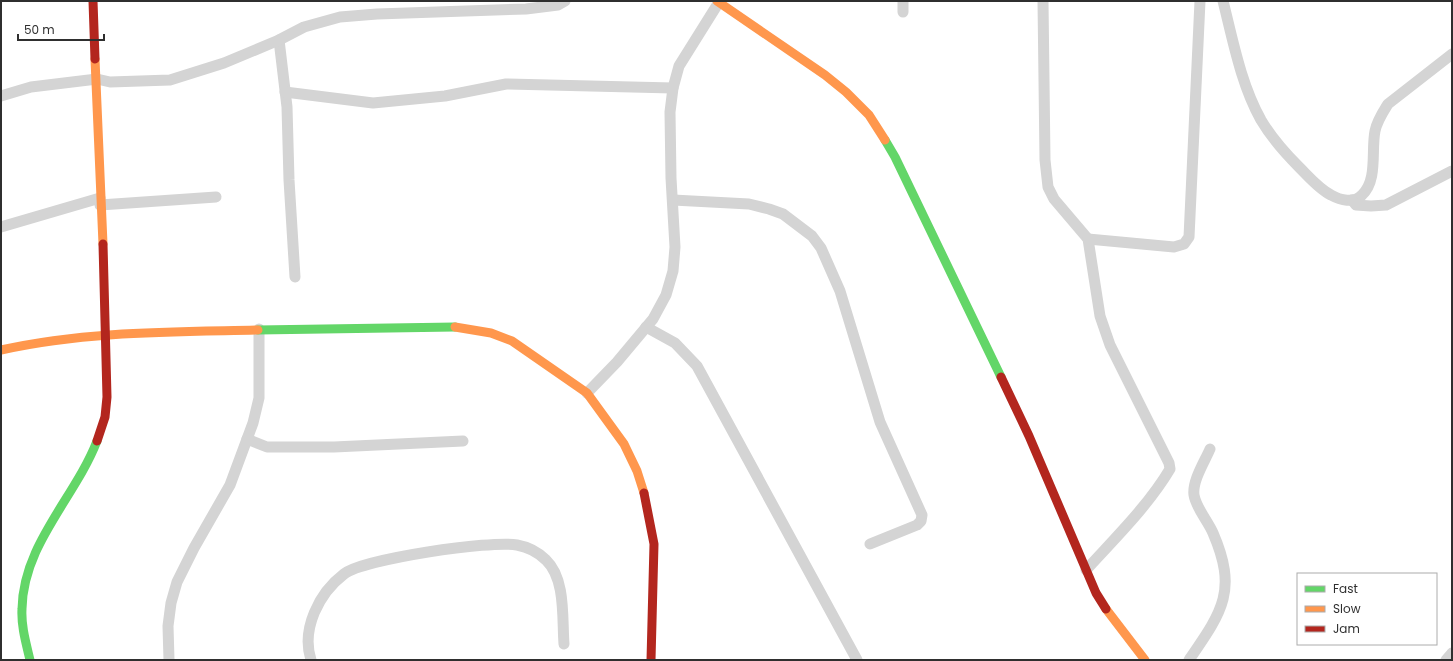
<svg xmlns="http://www.w3.org/2000/svg" width="1453" height="661" font-family="Poppins,sans-serif">
<style>
.lines{fill:none;stroke-linecap:round;stroke-linejoin:round}
.street{stroke:#d4d4d4;stroke-width:11}
.fast{stroke:#63d668;stroke-width:9}
.slow{stroke:#ff974d;stroke-width:9}
.jam{stroke:#b3261e;stroke-width:9}
</style>
<rect width="100%" height="100%" fill="#fff"/>
<g class="lines">
<g class="street">
<path d="M1043 1 1045 160 1048 187 1054 199 1088 239 1100 316 1110 345 1169 463 1170 469C1148 506 1115 538 1086 570"/>
<path d="M1223 1C1233 41 1241 84 1261 120 1271 137 1285 153 1299 167 1309 177 1319 189 1331 195 1340 200 1354 204 1362 195 1378 180 1371 151 1375 131 1377 121 1383 112 1388 104L1452 54"/>
<polyline points="903,12 903,1"/>
<polyline points="279,40 287,107 289,180 295,277"/>
<polyline points="285,92 373,103 445,96 506,84 673,88"/>
<polyline points="1,96 31,87 97,79 110,82 170,80 224,63 279,40 304,27 340,17 377,14 526,9 558,5 565,1"/>
<polyline points="673,200 749,204 769,209 783,214 812,236 821,248 840,291 880,422 922,515 921,521 917,525 870,544"/>
<polyline points="1352,200 1356,205 1371,206 1386,205 1452,171"/>
<polyline points="100,205 216,197"/>
<polyline points="1,227 100,198"/>
<polyline points="1088,239 1174,247 1184,244 1189,237 1200,1"/>
<polyline points="646,327 675,343 697,366 857,660"/>
<polyline points="587,393 617,362 653,319 666,295 673,271 675,247 671,178 670,112 673,88 679,66 719,2"/>
<polyline points="247,439 267,447 334,447 463,441"/>
<polyline points="169,660 168,626 171,603 177,582 194,548 230,485 253,423 259,398 259,329"/>
<path d="M311 660C301 629 319 593 344 574 363 559 491 540 517 545 528 547 538 552 546 560 566 579 562 619 564 644"/>
<path d="M1189 660C1222 612 1238 591 1213 533 1208 521 1196 508 1194 495 1192 481 1205 461 1210 449"/>
<polyline points="1446,660 1452,653"/>
</g>
<g class="fast">
<polyline points="885,140 895,157 1001,377"/>
<polyline points="258,330 455,327"/>
<path d="M30 660C26 643 21 626 22 609 23 544 75 498 97 441"/>
</g>
<g class="slow">
<polyline points="717,1 825,75 846,92 869,115 885,140"/>
<polyline points="95,59 103,244"/>
<polyline points="455,327 491,333 512,341 587,393 624,444 637,471 644,493"/>
<path d="M1 350C86 331 172 332 258 330"/>
<polyline points="1106,609 1145,660"/>
</g>
<g class="jam">
<polyline points="93,1 95,59"/>
<polyline points="1001,377 1029,436 1096,593 1106,609"/>
<polyline points="97,441 105,417 107,397 103,244"/>
<polyline points="644,493 654,544 651,660"/>
</g>
</g>
<rect width="1453" height="661" fill="none" stroke="#2f2f2f" stroke-width="4"/>
<rect x="1297" y="573" width="140" height="72" fill="#ffffff" stroke="#acacac"/>
<rect x="1305" y="586" width="20" height="6" fill="#63d668" stroke="#acacac"/>
<text x="1333" y="593" font-size="12" fill="#2f2f2f">Fast</text>
<rect x="1305" y="606" width="20" height="6" fill="#ff974d" stroke="#acacac"/>
<text x="1333" y="613" font-size="12" fill="#2f2f2f">Slow</text>
<rect x="1305" y="626" width="20" height="6" fill="#b3261e" stroke="#acacac"/>
<text x="1333" y="633" font-size="12" fill="#2f2f2f">Jam</text>
<path d="M18 34v6h86v-6" fill="none" stroke="#2f2f2f" stroke-width="2"/>
<text x="24" y="34" font-size="12" fill="#2f2f2f" stroke="#ffffff" stroke-width="3" paint-order="stroke">50 m</text>
</svg>
